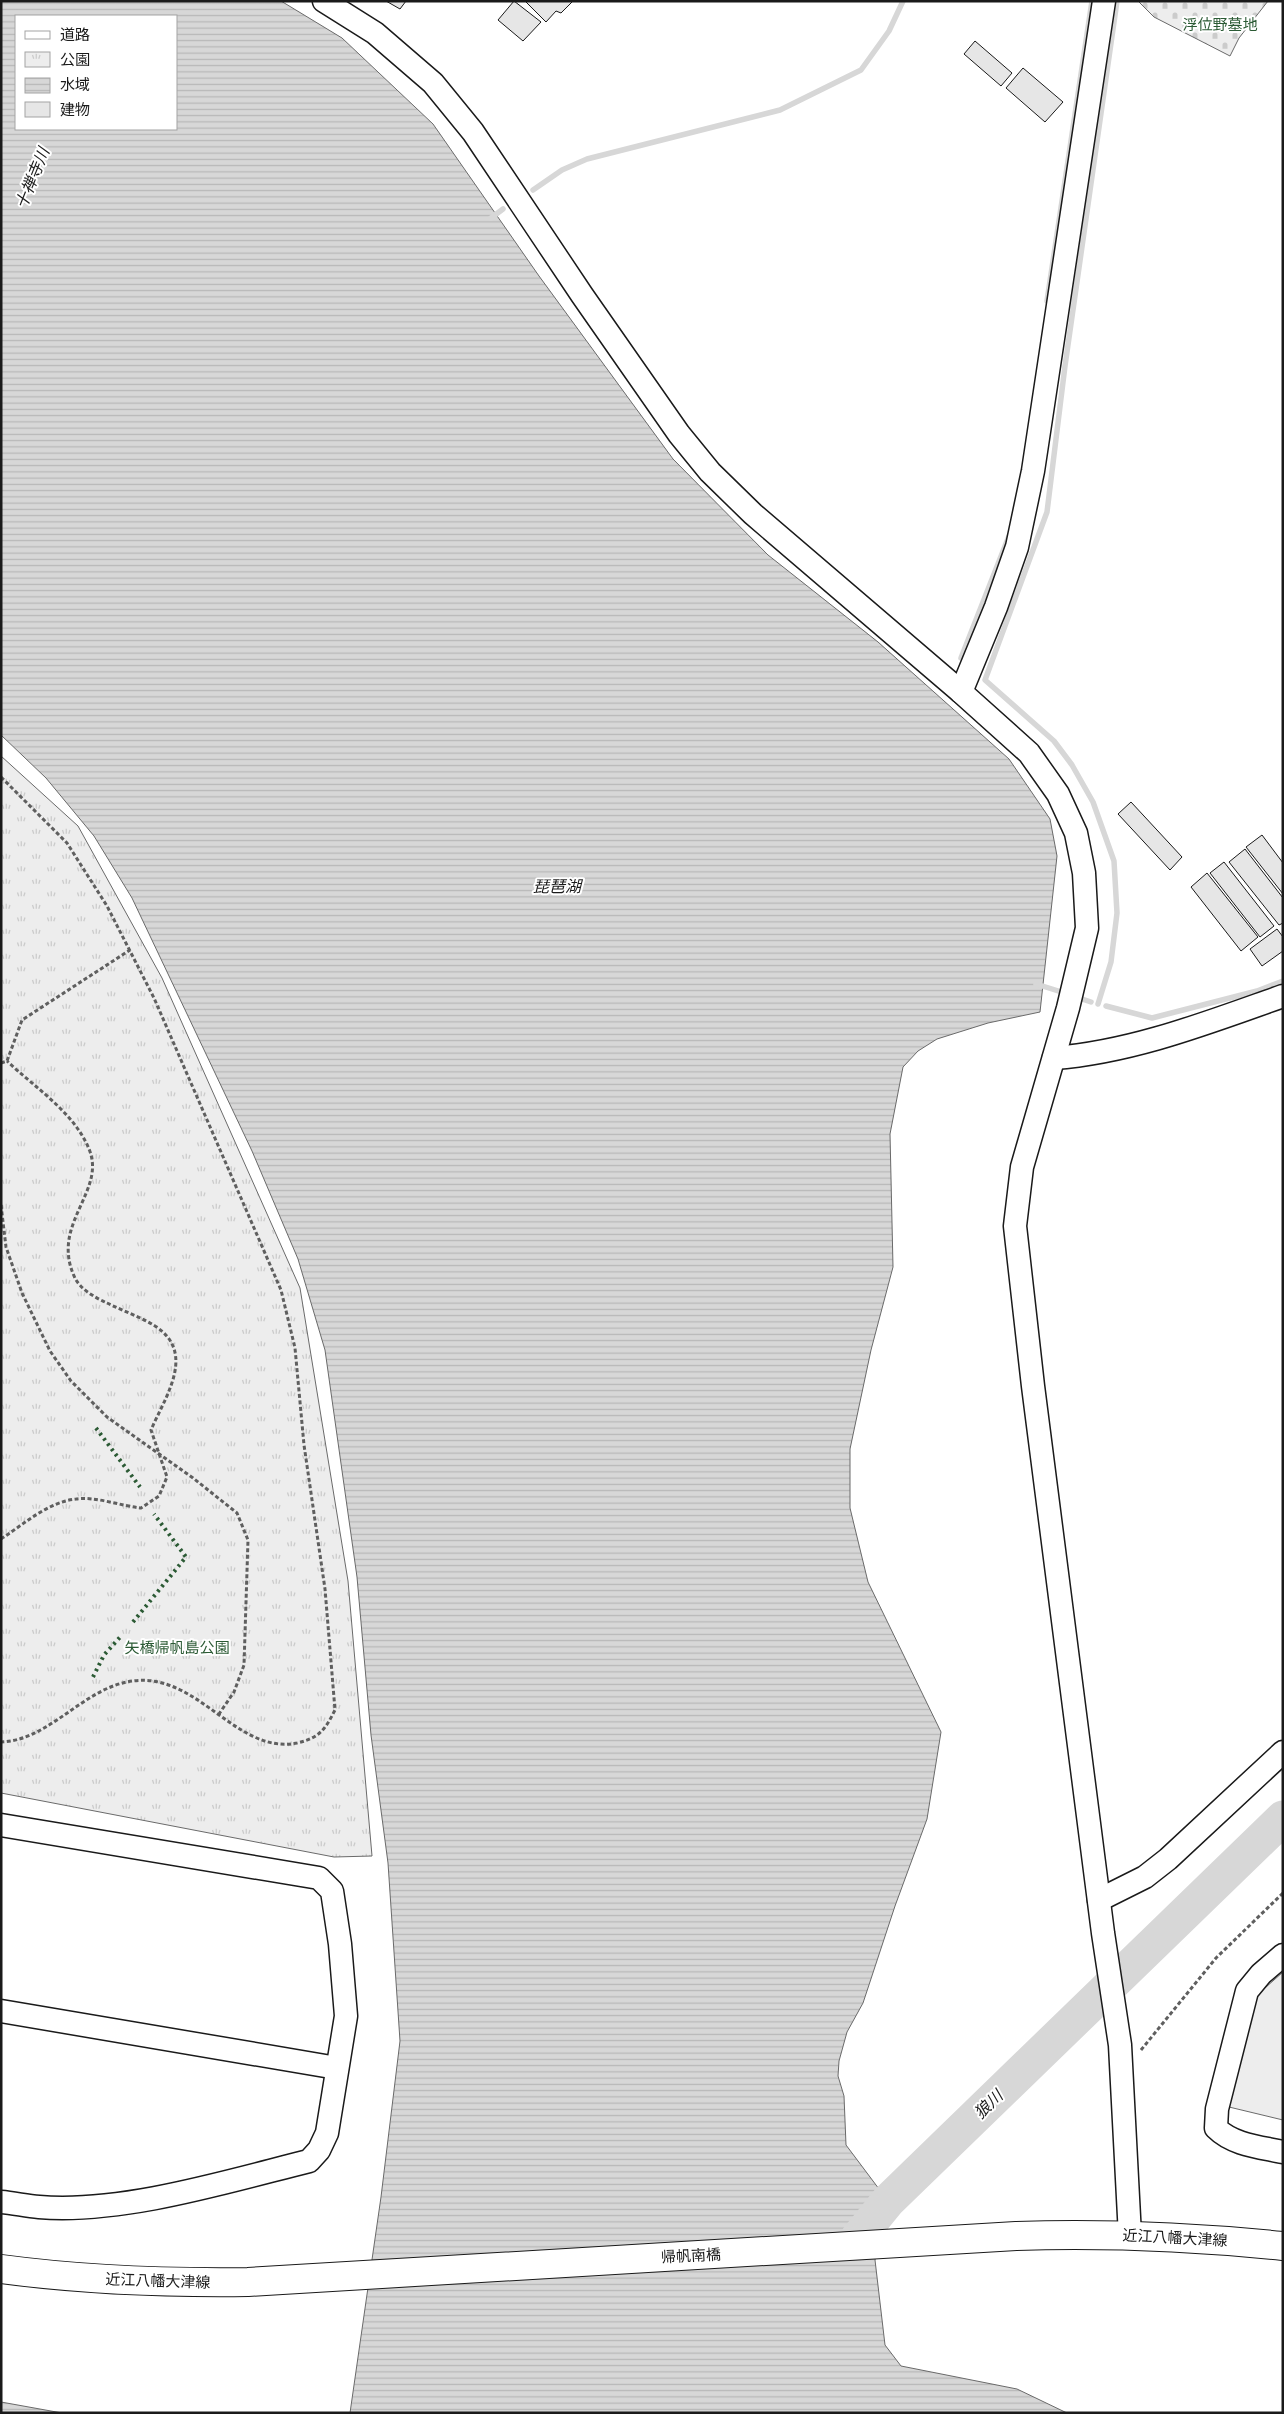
<svg xmlns="http://www.w3.org/2000/svg" width="1284" height="2414" font-family="'Sofia Sans Condensed','Noto Sans JP',sans-serif">
<style>
.built{fill:#ededed;stroke:#6a6a6a}
.cemetery{fill:url(#cemetery-stones);stroke:#6a6a6a}
.park{fill:url(#park-tufts);stroke:#6a6a6a}
.water{fill:url(#water-rules);stroke:#6a6a6a;fill-rule:evenodd}
.lines{fill:none;stroke-linecap:round;stroke-linejoin:round}
.stream{stroke:#d7d7d7;stroke-width:5.5}
.river{stroke:#d7d7d7;stroke-width:35}
.building{fill:#e6e6e6;stroke:#1a1a1a}
.minor-casing{stroke:#1a1a1a;stroke-width:25}
.major-casing{stroke:#1a1a1a;stroke-width:30}
.path{stroke:#5f5f5f;stroke-width:3;stroke-dasharray:4 2.5;stroke-linecap:butt}
.minor{stroke:#fff;stroke-width:22}
.major{stroke:#fff;stroke-width:28}
.hedge{stroke:#2b5a34;stroke-width:4;stroke-dasharray:2.5 4;stroke-linecap:butt}
.labels{text-anchor:middle;stroke-width:4;stroke-linejoin:round;paint-order:stroke}
.park-label{font-size:15px;fill:#2b5a34;stroke:#fff}
.street-label{font-size:15px;fill:#1a1a1a;stroke:#fff}
.water-label{font-size:16px;font-style:italic;fill:#1a1a1a;stroke:#fff}
</style>
<defs>
<pattern id="cemetery-stones" width="16" height="16" patternUnits="userSpaceOnUse" patternTransform="scale(1.25)"><rect width="16" height="16" fill="#ededed"/><path d="M2 7V4a2 2 0 0 1 4 0v3zM10 15v-3a2 2 0 0 1 4 0v3z" fill="#cbcbcb"/></pattern>
<pattern id="park-tufts" width="24" height="20" patternUnits="userSpaceOnUse" patternTransform="scale(1.25)"><rect width="24" height="20" fill="#ededed"/><path d="M3 7l-1-3M5 7V3M7 7l1-3M15 17l-1-3M17 17v-4M19 17l1-3" fill="none" stroke="#cbcbcb"/></pattern>
<pattern id="water-rules" width="6" height="5" patternUnits="userSpaceOnUse" patternTransform="scale(1.25)"><rect width="6" height="5" fill="#d7d7d7"/><path d="M0 2.5h6" fill="none" stroke="#b8b8b8"/></pattern>
</defs>
<rect width="100%" height="100%" fill="#fff"/>
<polygon class="built" points="1283,1972 1283,2120 1229,2107 1256,1996"/>
<polygon class="cemetery" points="1138,1 1268,1 1239,38 1230,56 1154,17"/>
<polygon class="park" points="1,756 78,826 162,978 300,1288 348,1581 372,1856 334,1857 1,1793"/>
<g class="water">
<path d="M1 1H281L342 38 433 124 539 276 673 459 768 555 878 642 1009 759 1050 819 1057 856 1040 1012 988 1023 937 1039 918 1051 903 1067 890 1134 893 1267 871 1350 850 1449V1508L868 1582 941 1732 927 1819 895 1906 863 2003 847 2032 839 2061 838 2076 844 2096 846 2145 888 2201 875 2260 885 2345 901 2366 1017 2389 1067 2413H350L381 2197 400 2041 388 1863 371 1735 357 1577 325 1350 298 1259 252 1151 132 898 94 836 46 778 1 735ZM16 16H176V129H16Z"/>
<polygon points="1,2402 62,2413 1,2413"/>
</g>
<g class="lines">
<g class="stream">
<polyline points="533,190 562,170 587,159 780,110 861,70 889,31 903,1"/>
<polyline points="491,218 503,209"/>
<polyline points="1047,301 1092,1"/>
<polyline points="961,658 1009,536"/>
<polyline points="1036,984 1068,994"/>
<polyline points="1076,997 1091,1002"/>
<polyline points="1098,1004 1111,962 1117,913 1114,861 1093,802 1072,765 1054,741 985,680 1047,512 1065,366 1117,1"/>
<polyline points="1106,1006 1152,1018 1257,991 1283,981"/>
</g>
<polyline class="river" points="857,2239 888,2201 1283,1818"/>
</g>
<g class="building">
<polygon points="386,1 406,1 400,9"/>
<polygon points="514,1 541,22 523,41 498,20"/>
<polygon points="525,1 573,1 561,13 556,11 546,22"/>
<polygon points="975,41 1012,73 1001,86 964,54"/>
<polygon points="1023,68 1063,102 1045,122 1006,88"/>
<polygon points="1131,802 1182,857 1170,870 1118,814"/>
<polygon points="1262,835 1283,863 1283,894 1246,847"/>
<polygon points="1245,849 1283,898 1283,923 1279,925 1229,862"/>
<polygon points="1224,862 1274,926 1260,937 1210,873"/>
<polygon points="1207,873 1258,937 1241,951 1191,887"/>
<polygon points="1277,929 1283,937 1283,951 1262,966 1250,949"/>
</g>
<g class="lines">
<defs>
<g id="minor">
<polyline points="324,1 375,33 433,83 473,132 582,295 679,434 710,472 753,514 961,692 1029,753 1058,794 1076,833 1084,873 1087,928 1068,1008 1022,1167 1015,1226 1033,1386 1103,1933 1120,2045 1130,2236"/>
<polyline points="961,692 996,607 1017,547 1033,471 1104,1"/>
<path d="M1054 1058C1133 1052 1209 1022 1283 996"/>
<path d="M1 1825 319 1878 332 1891 340 1944 346 2016 327 2133 319 2150 309 2161C229 2181 122 2214 39 2207 26 2206 14 2203 1 2202"/>
<polyline points="1099,1900 1145,1877 1168,1859 1283,1752"/>
<path d="M1283 1955 1261 1974 1247 1991 1217 2109 1216 2128C1233 2145 1260 2147 1283 2152"/>
<polyline points="1,2011 337,2068"/>
</g>
<path id="major" d="M1 2269C83 2280 165 2283 248 2282L1016 2236C1105 2233 1194 2237 1283 2246"/>
</defs>
<use href="#minor" class="minor-casing"/>
<use href="#major" class="major-casing"/>
<g class="path">
<path d="M1 777 67 843 107 906 154 998 281 1290 295 1348 304 1445 325 1589 335 1710C325 1730 319 1738 297 1743 243 1754 207 1689 153 1681 91 1673 57 1740 1 1742"/>
<polyline points="1,1063 7,1061 22,1020 130,950"/>
<polyline points="1,1205 6,1247 22,1293 50,1351 71,1381 107,1417 193,1478 237,1513 248,1540 244,1665 234,1692 219,1714"/>
<path d="M1 1539C24 1524 48 1502 76 1499 94 1496 122 1506 141 1508L159 1496 167 1477 151 1430C165 1397 197 1353 155 1326 141 1317 123 1311 107 1303 96 1298 81 1290 75 1278 49 1224 107 1192 89 1149 74 1112 34 1087 7 1061"/>
<polyline points="1141,2050 1216,1958 1283,1893"/>
</g>
<use href="#minor" class="minor"/>
<use href="#major" class="major"/>
<g class="hedge">
<polyline points="96,1428 140,1487"/>
<polyline points="133,1622 186,1557 154,1514"/>
<polyline points="93,1677 104,1655 122,1635"/>
</g>
</g>
<g class="labels">
<g class="park-label">
<text x="1220" y="30">浮位野墓地</text>
<text x="177" y="1653">矢橋帰帆島公園</text>
</g>
<g class="street-label">
<text transform="translate(1175 2238) rotate(3)" y="5">近江八幡大津線</text>
<text transform="translate(691 2256) rotate(-3)" y="5">帰帆南橋</text>
<text transform="translate(158 2281) rotate(2)" y="5">近江八幡大津線</text>
</g>
<g class="water-label">
<text transform="translate(32 178) rotate(-68)" y="6">十禅寺川</text>
<text x="557" y="892">琵琶湖</text>
<text transform="translate(988 2104) rotate(-44)" y="6">狼川</text>
</g>
</g>
<rect width="1284" height="2414" fill="none" stroke="#1a1a1a" stroke-width="5"/>
<rect x="15" y="15" width="162" height="115" fill="#ffffff" stroke="#a3a3a3"/>
<rect x="25" y="31" width="25" height="8" fill="#ffffff" stroke="#a3a3a3"/>
<text x="60" y="40" font-size="15" fill="#1a1a1a">道路</text>
<rect x="25" y="52" width="25" height="15" fill="url(#park-tufts)" stroke="#a3a3a3"/>
<text x="60" y="65" font-size="15" fill="#1a1a1a">公園</text>
<rect x="25" y="78" width="25" height="15" fill="url(#water-rules)" stroke="#a3a3a3"/>
<text x="60" y="90" font-size="15" fill="#1a1a1a">水域</text>
<rect x="25" y="102" width="25" height="15" fill="#e6e6e6" stroke="#a3a3a3"/>
<text x="60" y="115" font-size="15" fill="#1a1a1a">建物</text>
</svg>
